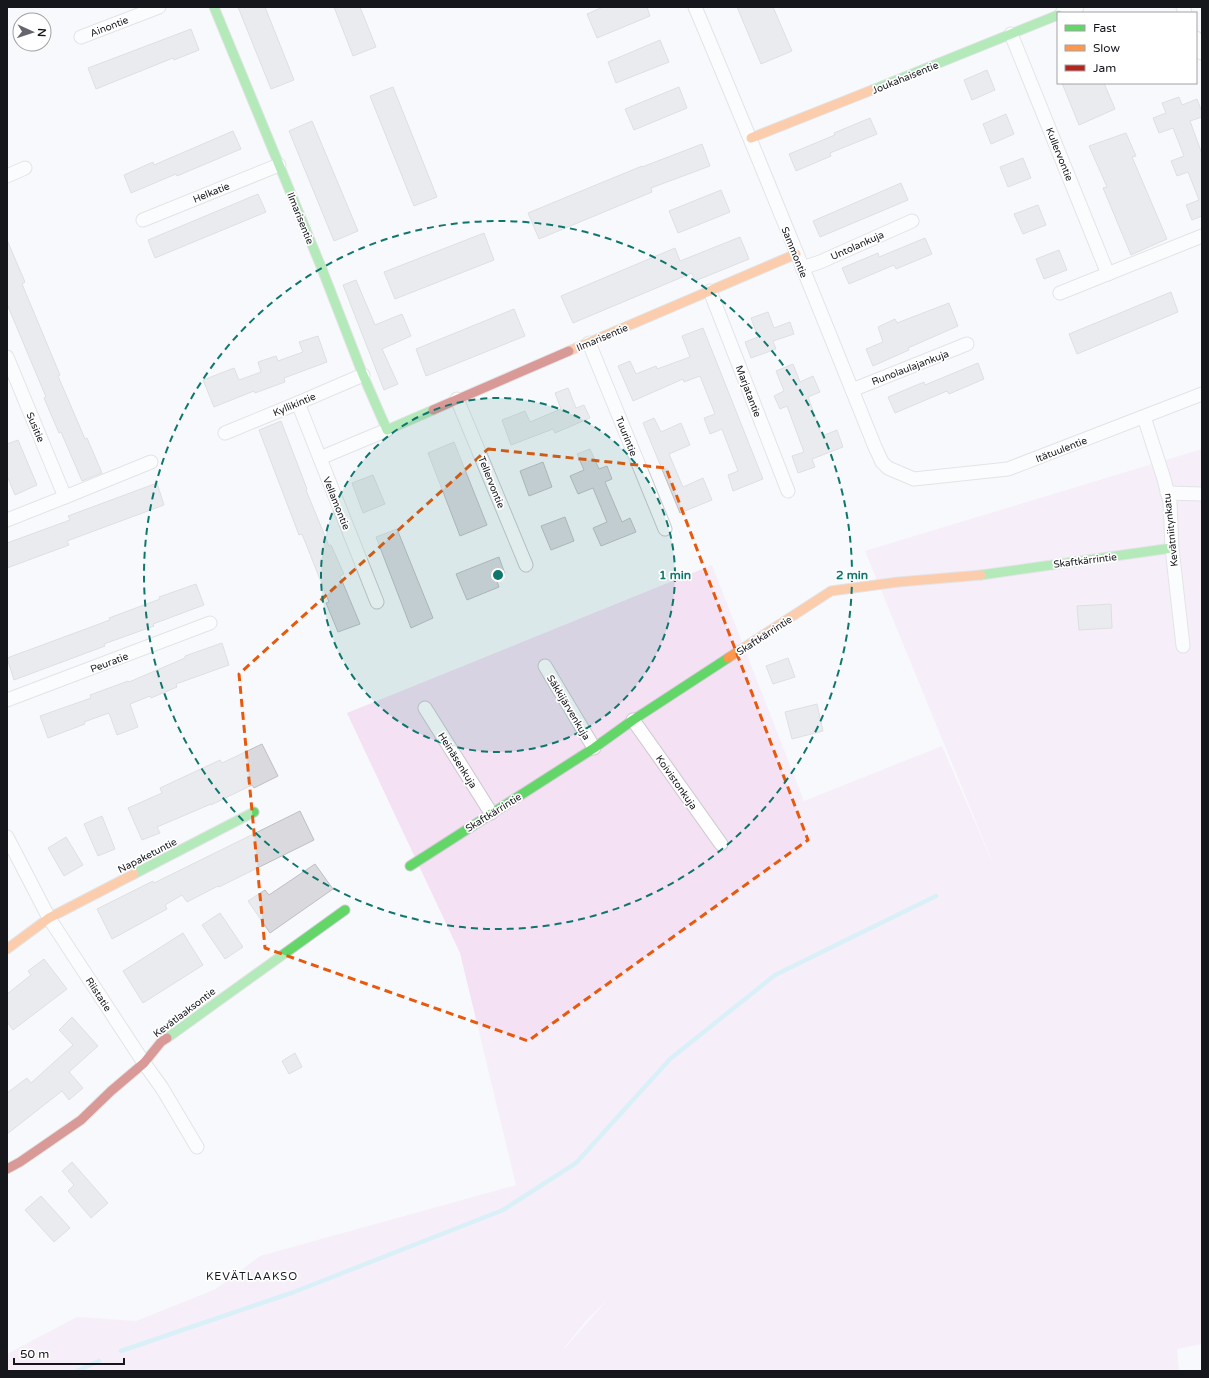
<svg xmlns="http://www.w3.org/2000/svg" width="1209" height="1378" font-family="'Varela Round',sans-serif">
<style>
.green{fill:#f4e1f3;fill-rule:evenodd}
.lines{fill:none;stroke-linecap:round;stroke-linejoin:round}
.stream{stroke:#b6e5f4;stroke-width:4.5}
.building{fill:#dadade;stroke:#bfbfc2}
.street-casing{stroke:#c9cace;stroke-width:15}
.fast-casing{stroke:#c9cace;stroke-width:11}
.slow-casing{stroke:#c9cace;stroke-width:11}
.jam-casing{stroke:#c9cace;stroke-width:11}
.street{stroke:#fefeff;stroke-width:13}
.fast{stroke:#63d668;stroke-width:9}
.slow{stroke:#ff974d;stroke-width:9}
.jam{stroke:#b3261e;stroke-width:9}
.marked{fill:none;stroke:#e8590c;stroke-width:3;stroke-dasharray:8 5;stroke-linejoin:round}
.ring{fill:none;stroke:#0f766e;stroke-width:2;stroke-dasharray:7 5}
.labels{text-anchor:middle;stroke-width:3.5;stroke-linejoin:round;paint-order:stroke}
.street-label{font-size:10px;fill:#16171d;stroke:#fff}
.neighbourhood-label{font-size:11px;letter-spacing:1px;fill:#16171d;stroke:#fff}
.centre{fill:#0f766e;stroke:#fff;stroke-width:2}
.ring-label{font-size:12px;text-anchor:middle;font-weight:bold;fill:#0f766e;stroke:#fff;stroke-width:3.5;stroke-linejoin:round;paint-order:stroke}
</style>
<rect width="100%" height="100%" fill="#f8f9fc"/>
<path class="green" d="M1202 449V1344L1177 1349 1179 1371H7V1354L77 1317 136 1321 216 1289 260 1256 516 1185 460 953 347 713 712 565 804 801 942 746 997 873 865 551ZM608 1299 565 1348H564L585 1322Z"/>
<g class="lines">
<g class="stream">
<polyline points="121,1351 294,1292 503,1210 576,1163 670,1059 775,975 936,896"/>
<polyline points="77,1371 99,1361"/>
</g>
</g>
<g class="building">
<polygon points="238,7 265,7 294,80 271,89"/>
<polygon points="334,7 360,7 376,47 353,56"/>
<polygon points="603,7 647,7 650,16 597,38 587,14"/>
<polygon points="737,7 773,7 792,51 761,64"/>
<polygon points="191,29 199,50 174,60 173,58 96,89 88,68"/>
<polygon points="660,40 669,62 616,83 608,62"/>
<polygon points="987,70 995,90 972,100 964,80"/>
<polygon points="1062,83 1104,83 1115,109 1079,125"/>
<polygon points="393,87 437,197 414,206 370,96"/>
<polygon points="679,87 687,108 634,130 625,109"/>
<polygon points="1179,97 1182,105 1197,99 1202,112 1202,117 1190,121 1202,154 1202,216 1192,220 1186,205 1199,200 1188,172 1177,176 1171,161 1184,156 1173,128 1159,133 1153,118 1166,113 1162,103"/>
<polygon points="1006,114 1014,134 991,144 983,124"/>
<polygon points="870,118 877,134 830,153 831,156 796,171 789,154 835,135 834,133"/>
<polygon points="312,121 358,231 334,241 289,131"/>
<polygon points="233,131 241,149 177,176 176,174 131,193 124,175 153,162 154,165"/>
<polygon points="1126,133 1136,156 1132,157 1167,239 1131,255 1103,188 1107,187 1089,146"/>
<polygon points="702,144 710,166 651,188 652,192 539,239 528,213 642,166 642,167"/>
<polygon points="1023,158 1031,178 1008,187 1000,167"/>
<polygon points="901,183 908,200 820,237 813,221"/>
<polygon points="721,190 730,212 678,233 669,211"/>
<polygon points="258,194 266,212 155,258 148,240"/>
<polygon points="1038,205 1046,225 1023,234 1014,214"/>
<polygon points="484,233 494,260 395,299 384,272"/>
<polygon points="740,237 749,259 695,281 692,273 573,323 561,296 675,248 680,261"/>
<polygon points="925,238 932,254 896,269 894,265 849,284 842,268 878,253 879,257"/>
<polygon points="7,240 25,282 22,284 60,375 58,376 85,439 87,438 102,473 82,481 61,432 59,433 44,398 46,397 7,304"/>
<polygon points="1059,250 1067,270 1044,279 1036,259"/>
<polygon points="356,280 375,325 402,314 411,336 382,349 398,384 384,390 343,285"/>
<polygon points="1171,292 1178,312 1077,354 1069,334"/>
<polygon points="949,303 958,326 908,348 909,350 873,366 866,349 883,342 878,327 895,319 897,323"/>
<polygon points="514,309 525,336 426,376 416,349"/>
<polygon points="768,312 774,328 790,322 794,334 773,341 776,349 751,358 745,342 758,337 751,318"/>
<polygon points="703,328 763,479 733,491 728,475 738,471 722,429 710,434 704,418 715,414 700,376 684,382 683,379 633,401 618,366 630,361 636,374 656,366 657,369 690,357 682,336"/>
<polygon points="318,336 327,362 284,378 285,382 255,393 254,391 214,407 203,380 234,368 239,380 261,372 258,362 276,356 278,361 303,352 299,342"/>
<polygon points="978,363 984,379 949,394 947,391 895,413 888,397 924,382 925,385"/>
<polygon points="793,364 800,382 813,376 820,392 808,397 822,436 837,430 843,447 812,459 815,467 798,473 792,456 804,452 787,406 780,409 774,396 784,391 776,371"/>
<polygon points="568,388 576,408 584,405 590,418 555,433 553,429 511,445 502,420 525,411 530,422 561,409 555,393"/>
<polygon points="654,418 661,432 681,423 690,445 669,454 683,487 703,478 712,500 680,513 643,423"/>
<polygon points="281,421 307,489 306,490 329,546 331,545 344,574 340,576 360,624 338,632 326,603 329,602 302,534 299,535 259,430"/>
<polygon points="18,440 37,485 15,495 7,476 7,444"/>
<polygon points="454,442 487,525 460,536 428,453"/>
<polygon points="590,449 599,469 607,466 612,479 605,482 622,522 630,518 636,532 601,546 593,528 607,522 593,488 578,494 570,476 584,470 577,454"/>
<polygon points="543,462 552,487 529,496 520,471"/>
<polygon points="373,475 385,504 363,513 352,483"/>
<polygon points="157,483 164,505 67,541 69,545 7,568 7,543 70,520 68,516"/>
<polygon points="565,517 574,541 551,550 541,526"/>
<polygon points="397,529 433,618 411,628 376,537"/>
<polygon points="499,557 505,574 495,576 499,587 467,600 456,574"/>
<polygon points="196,584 204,605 153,624 154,626 104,644 105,646 14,680 7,658 110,620 109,618 160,599 159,597"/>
<polygon points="1111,604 1112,628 1079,630 1077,606"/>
<polygon points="222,643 229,665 176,684 177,687 151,698 150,696 130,704 138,727 117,735 109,713 84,722 85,724 48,738 40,716 91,698 90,695 128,681 129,682 185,658 185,656"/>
<polygon points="788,658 795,677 773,684 766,666"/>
<polygon points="817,704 823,731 792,739 785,712"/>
<polygon points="262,744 278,776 254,788 252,785 211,805 211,804 157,827 160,833 142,840 128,808 162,793 160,788 220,760 222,763"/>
<polygon points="300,811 314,840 219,887 218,886 187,902 182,895 165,905 167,909 112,939 97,909 153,881 154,883"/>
<polygon points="102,816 115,849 98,856 84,824"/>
<polygon points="66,837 83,865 64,876 48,848"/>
<polygon points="315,864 333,889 270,933 248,901 265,890 269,895"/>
<polygon points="220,913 243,947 225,959 202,925"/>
<polygon points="183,933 203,965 143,1003 123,971"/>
<polygon points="44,959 67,989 13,1030 7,1022 7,994 31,975 28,971"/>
<polygon points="72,1017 98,1046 69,1072 83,1088 69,1100 62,1091 7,1134 7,1093 27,1078 31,1083 73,1045 59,1030"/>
<polygon points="295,1053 302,1067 289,1074 282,1061"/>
<polygon points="72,1162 108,1203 91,1218 68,1191 74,1185 62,1171"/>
<polygon points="41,1196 70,1228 54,1242 25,1210"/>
</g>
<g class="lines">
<defs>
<g id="street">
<path d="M695 7C757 153 816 300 875 447L882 462 888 468 914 479 1008 469 1202 394"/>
<polyline points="1183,7 1185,13"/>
<polyline points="1062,13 1077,7"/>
<polyline points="1011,34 1108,274"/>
<polyline points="81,37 159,7"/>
<polyline points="1196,38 1202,53"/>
<polyline points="7,176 25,168"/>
<polyline points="143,220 279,165"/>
<polyline points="802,268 820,262 912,221"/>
<polyline points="710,291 788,491"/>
<polyline points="1060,293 1202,236"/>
<polyline points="589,343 665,529"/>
<polyline points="7,357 65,497 7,520"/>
<polyline points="852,390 967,344"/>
<polyline points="457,399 526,565"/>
<polyline points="298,403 377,602"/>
<polyline points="1144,417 1164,479 1170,502 1172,548 1183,646"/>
<polyline points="225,433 298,403 363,375"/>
<polyline points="320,458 387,430"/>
<polyline points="1167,493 1202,494"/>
<polyline points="65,497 151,462"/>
<polyline points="545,666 594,748"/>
<polyline points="7,700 210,623"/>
<polyline points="425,708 491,813"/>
<polyline points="633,720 721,844"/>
<polyline points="7,837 49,918 144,1063 162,1088 197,1147"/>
</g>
<g id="fast">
<polyline points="214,7 322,269 363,375 387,430 433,410"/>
<polyline points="872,90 1058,15"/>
<polyline points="981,575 1172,548"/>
<polyline points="410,866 594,748 633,720 728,658"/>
<polyline points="134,874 254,812"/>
<polyline points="167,1038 345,910"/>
</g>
<g id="slow">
<polyline points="751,138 872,90"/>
<polyline points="569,351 796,254"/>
<polyline points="728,658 831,591 898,582 981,575"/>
<polyline points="7,949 49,918 134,874"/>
</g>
<g id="jam">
<polyline points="433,410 569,351"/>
<polyline points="7,1169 20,1162 81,1120 111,1091 144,1063 161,1042 167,1038"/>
</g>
</defs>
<use href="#street" class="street-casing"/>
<use href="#fast" class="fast-casing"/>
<use href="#slow" class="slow-casing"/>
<use href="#jam" class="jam-casing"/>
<use href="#street" class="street"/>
<use href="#fast" class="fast"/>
<use href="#slow" class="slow"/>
<use href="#jam" class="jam"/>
</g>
<path d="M0 0H1209V1378H0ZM488 449 666 468 808 840 528 1041 265 948 239 674Z" fill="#f8f9fc" fill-opacity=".55" fill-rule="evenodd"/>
<path class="marked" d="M488 449 666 468 808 840 528 1041 265 948 239 674Z"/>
<circle cx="498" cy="575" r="177" fill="#0f766e" fill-opacity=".12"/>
<g class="ring">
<circle cx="498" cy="575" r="177"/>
<circle cx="498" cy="575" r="354"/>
</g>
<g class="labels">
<g class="street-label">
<text transform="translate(109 26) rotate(-21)" y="4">Ainontie</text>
<text transform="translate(905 77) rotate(-22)" y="4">Joukahaisentie</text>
<text transform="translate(1060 154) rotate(68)" y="4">Kullervontie</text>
<text transform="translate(211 192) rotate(-22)" y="4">Helkatie</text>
<text transform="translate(301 218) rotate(68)" y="4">Ilmarisentie</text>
<text transform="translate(857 245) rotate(-24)" y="4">Untolankuja</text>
<text transform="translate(795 252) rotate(68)" y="4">Sammontie</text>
<text transform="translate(602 337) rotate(-23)" y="4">Ilmarisentie</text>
<text transform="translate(910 367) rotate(-21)" y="4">Runolaulajankuja</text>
<text transform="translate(749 391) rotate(69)" y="4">Marjatantie</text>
<text transform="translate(294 404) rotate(-23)" y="4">Kyllikintie</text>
<text transform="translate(36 427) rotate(67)" y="4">Susitie</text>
<text transform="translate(627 436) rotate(68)" y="4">Tuurintie</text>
<text transform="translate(1061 449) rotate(-21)" y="4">Itätuulentie</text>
<text transform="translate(492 482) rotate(68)" y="4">Tellervontie</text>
<text transform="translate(337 503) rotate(68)" y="4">Vellamontie</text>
<text transform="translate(1170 530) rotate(-96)" y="4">Kevätniitynkatu</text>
<text transform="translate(1085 560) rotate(-7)" y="4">Skaftkärrintie</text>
<text transform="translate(764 635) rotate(-33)" y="4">Skaftkärrintie</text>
<text transform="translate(109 662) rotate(-21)" y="4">Peuratie</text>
<text transform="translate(569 707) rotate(59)" y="4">Säkkijärvenkuja</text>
<text transform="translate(458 760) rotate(58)" y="4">Heinäsenkuja</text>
<text transform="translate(677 782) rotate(55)" y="4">Koivistonkuja</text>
<text transform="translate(493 812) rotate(-32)" y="4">Skaftkärrintie</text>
<text transform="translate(147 855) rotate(-27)" y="4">Napaketuntie</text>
<text transform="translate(99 994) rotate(57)" y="4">Riistatie</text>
<text transform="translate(184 1012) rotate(-37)" y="4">Kevätlaaksontie</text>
</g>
<g class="neighbourhood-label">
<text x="252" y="1280">KEVÄTLAAKSO</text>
</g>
</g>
<circle cx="498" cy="575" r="6" class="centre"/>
<g class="ring-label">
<text x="675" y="579">1 min</text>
<text x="852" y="579">2 min</text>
</g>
<rect width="1209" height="1378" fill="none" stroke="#16171d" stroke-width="16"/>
<rect x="1057" y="12" width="140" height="72" fill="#ffffff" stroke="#a2a2a5"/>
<rect x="1065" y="25" width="20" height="6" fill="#63d668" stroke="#a2a2a5"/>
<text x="1093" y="32" font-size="12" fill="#16171d">Fast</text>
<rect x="1065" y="45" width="20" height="6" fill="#ff974d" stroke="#a2a2a5"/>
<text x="1093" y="52" font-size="12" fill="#16171d">Slow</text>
<rect x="1065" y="65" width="20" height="6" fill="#b3261e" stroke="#a2a2a5"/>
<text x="1093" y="72" font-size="12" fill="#16171d">Jam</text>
<g transform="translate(32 32) rotate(93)"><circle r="19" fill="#ffffff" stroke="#a2a2a5"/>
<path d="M0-3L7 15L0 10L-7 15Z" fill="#65666b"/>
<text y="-6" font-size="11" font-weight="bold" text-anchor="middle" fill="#16171d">N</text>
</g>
<path d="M14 1358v6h110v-6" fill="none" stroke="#16171d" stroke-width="2"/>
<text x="20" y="1358" font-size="12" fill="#16171d" stroke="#ffffff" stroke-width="3" paint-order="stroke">50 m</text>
</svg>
